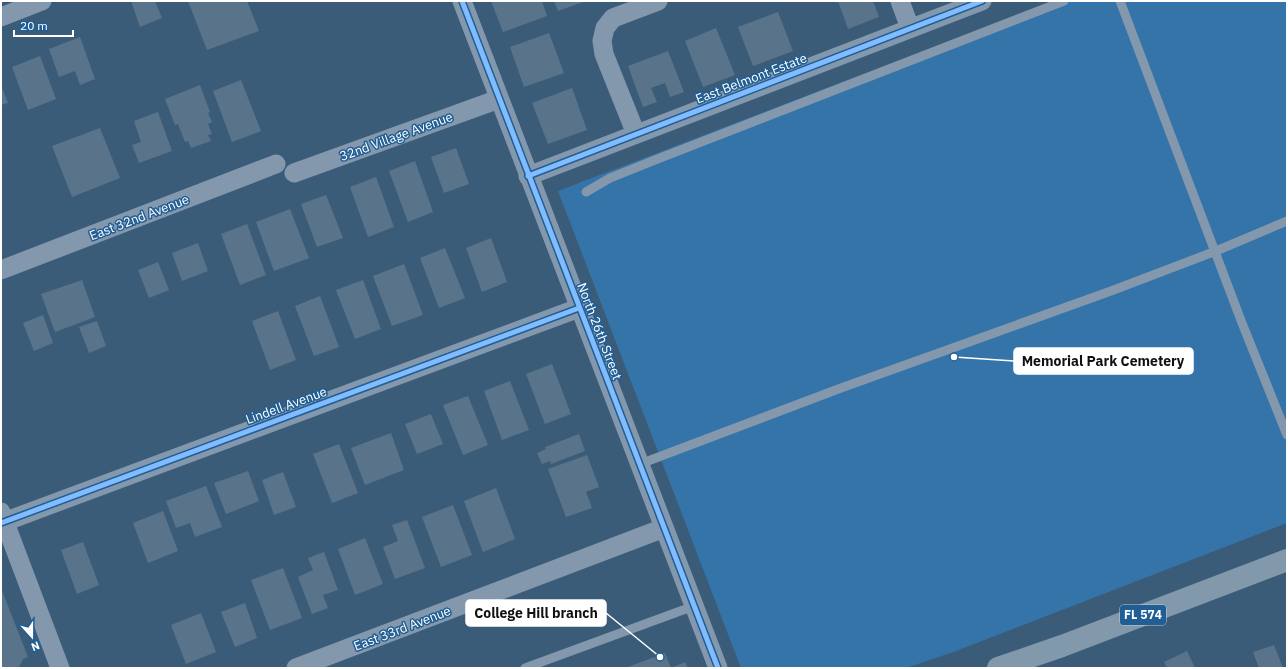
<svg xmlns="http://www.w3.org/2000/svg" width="1288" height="669" font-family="'IBM Plex Sans',sans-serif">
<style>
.green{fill:#3574a9}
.building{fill:#59738a}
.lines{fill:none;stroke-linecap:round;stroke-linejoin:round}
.service{stroke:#8398ac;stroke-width:9}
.minor{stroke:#8398ac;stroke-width:19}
.primary{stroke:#8298ab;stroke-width:22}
.cycleway-casing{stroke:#205e94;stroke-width:8}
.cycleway{stroke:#80bcff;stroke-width:5}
.labels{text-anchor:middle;stroke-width:3;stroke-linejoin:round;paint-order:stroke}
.shield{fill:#205e94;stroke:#bccfdf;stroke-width:1}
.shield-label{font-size:12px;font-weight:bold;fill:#fff}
.street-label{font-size:13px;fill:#fff;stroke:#205e94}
.leader{fill:none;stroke:#fff;stroke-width:1.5}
.callout-dot{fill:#fff;stroke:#205e94;stroke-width:1.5}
.callout{fill:#fff;stroke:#fff;stroke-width:1.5}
.callout-label{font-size:14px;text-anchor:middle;font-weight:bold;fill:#111}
</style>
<rect width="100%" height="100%" fill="#3b5c79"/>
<polygon class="green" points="1054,1 1287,1 1287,523 956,651 906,668 741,668 558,191"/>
<g class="building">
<polygon points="131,1 155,1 162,18 140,27"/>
<polygon points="188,1 247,1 259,31 207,50"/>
<polygon points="491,1 542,1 547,16 503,32"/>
<polygon points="554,1 586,1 558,11"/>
<polygon points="838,1 873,1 879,17 848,29"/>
<polygon points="778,12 793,51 753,66 738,27"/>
<polygon points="716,28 735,75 703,87 685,41"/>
<polygon points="549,33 564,73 524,87 510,47"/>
<polygon points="80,37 95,79 80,85 75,71 59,77 49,49"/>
<polygon points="668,51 684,92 670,97 665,83 651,88 657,102 643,107 628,66"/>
<polygon points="40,56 56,99 28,110 12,67"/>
<polygon points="241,80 261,131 232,142 213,91"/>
<polygon points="1,85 8,103 1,105"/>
<polygon points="200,85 210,112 208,113 212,122 208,124 212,134 208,135 211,141 191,148 188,141 185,142 178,124 175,125 165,99"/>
<polygon points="572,88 587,130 548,144 532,103"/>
<polygon points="158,112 172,151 139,163 132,145 141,142 134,121"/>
<polygon points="100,128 120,178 72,197 52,146"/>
<polygon points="456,148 469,184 444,193 431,157"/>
<polygon points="415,161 433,212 408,222 389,171"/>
<polygon points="376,177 394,227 368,237 350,187"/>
<polygon points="326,195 343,238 317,247 301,204"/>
<polygon points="290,209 309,258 274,271 256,222"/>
<polygon points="247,224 266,275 240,285 221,234"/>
<polygon points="491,238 507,282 482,292 466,248"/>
<polygon points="198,243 208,271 182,281 172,253"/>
<polygon points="445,248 465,298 439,308 420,258"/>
<polygon points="158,262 169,290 149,298 138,270"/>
<polygon points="404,264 423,315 392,326 373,276"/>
<polygon points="82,280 95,317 55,332 41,294"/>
<polygon points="363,280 381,329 355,339 336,290"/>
<polygon points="320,296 339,347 314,356 295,306"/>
<polygon points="278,311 296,360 270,370 252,321"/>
<polygon points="43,315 53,343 34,351 23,323"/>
<polygon points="97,321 106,346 89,353 79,327"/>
<polygon points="552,364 571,414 545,424 526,374"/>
<polygon points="510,381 529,430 502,440 484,391"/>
<polygon points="468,396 488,445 463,455 443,405"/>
<polygon points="431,414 443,444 417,454 405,424"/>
<polygon points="391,433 404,470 365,485 351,448"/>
<polygon points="579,434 585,451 551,464 550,461 542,464 537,453 546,449 545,447"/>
<polygon points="339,444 358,493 332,503 313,454"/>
<polygon points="587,455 599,487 586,492 592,508 566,517 548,469"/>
<polygon points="248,471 259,501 226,514 214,483"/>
<polygon points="283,472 296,507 274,515 262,480"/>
<polygon points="206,486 222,527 195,537 190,523 176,528 166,501"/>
<polygon points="496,488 515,539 483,552 464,501"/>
<polygon points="453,505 472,555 441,567 422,517"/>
<polygon points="163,511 178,551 148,563 133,523"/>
<polygon points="407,520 425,568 395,579 383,547 398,541 392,525"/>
<polygon points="365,538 383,584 355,595 338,549"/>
<polygon points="83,542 99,585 77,594 61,550"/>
<polygon points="324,552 338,590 323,595 328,608 312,614 298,577 313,570 308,558"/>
<polygon points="283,568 302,618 270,630 251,580"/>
<polygon points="1,588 28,657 23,659 19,667 21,668 1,668"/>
<polygon points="245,603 257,638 235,647 221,612"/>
<polygon points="201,613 216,652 186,664 171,625"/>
<polygon points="1274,645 1283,668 1259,668 1253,652"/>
<polygon points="1187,651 1195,668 1167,668 1164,662"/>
<polygon points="665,653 671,668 625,668"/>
<polygon points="685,662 688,668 671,668"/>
</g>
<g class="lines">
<g class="service">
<polyline points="1120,1 1242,323 1287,435"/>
<polyline points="586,192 610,178 660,158 1064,1"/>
<polyline points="640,464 841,388 1111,291 1216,251 1287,221"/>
<polyline points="525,668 694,606"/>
</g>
<g class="minor">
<polyline points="462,1 718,668"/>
<polyline points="900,1 910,28"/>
<polyline points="1,17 42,1"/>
<polyline points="636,134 604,54 602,41 605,28 613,18 658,1"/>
<polyline points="294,173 499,99"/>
<polyline points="528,176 982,1"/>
<polyline points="1,270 276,164"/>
<polyline points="1,512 60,668"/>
<polyline points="1,523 579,308"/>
<polyline points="296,668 664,528"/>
</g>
<polyline class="primary" points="998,668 1062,646 1287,560"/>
<defs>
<g id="cycleway">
<polyline points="462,1 718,668"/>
<polyline points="528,176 982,1"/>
<polyline points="1,523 579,308"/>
</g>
</defs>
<use href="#cycleway" class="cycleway-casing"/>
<use href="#cycleway" class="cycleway"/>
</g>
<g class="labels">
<rect class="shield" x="1120" y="605" width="46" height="20" rx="3"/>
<g class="shield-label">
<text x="1143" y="619">FL 574</text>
</g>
<g class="street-label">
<text transform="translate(751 78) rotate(-21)" y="5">East Belmont Estate</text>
<text transform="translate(396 136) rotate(-20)" y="5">32nd Village Avenue</text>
<text transform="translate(139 217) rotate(-21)" y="5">East 32nd Avenue</text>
<text transform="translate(600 331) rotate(69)" y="5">North 26th Street</text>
<text transform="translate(286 405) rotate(-20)" y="5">Lindell Avenue</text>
<text transform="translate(402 628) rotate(-21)" y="5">East 33rd Avenue</text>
</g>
</g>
<path class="leader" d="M954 357L1014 361M660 657L606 613"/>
<g class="callout-dot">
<circle cx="954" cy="357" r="4"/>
<circle cx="660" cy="657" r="4"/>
</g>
<g class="callout">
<rect x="1014" y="348" width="179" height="26" rx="4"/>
<rect x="466" y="600" width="140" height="26" rx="4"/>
</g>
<g class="callout-label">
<text x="1103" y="366">Memorial Park Cemetery</text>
<text x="536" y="618">College Hill branch</text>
</g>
<rect width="1288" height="669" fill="none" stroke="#ffffff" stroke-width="4"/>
<g transform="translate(32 637) rotate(159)" stroke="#205e94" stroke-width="3" paint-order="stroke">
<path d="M0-3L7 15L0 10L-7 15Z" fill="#ffffff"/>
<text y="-6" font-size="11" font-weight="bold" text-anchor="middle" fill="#ffffff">N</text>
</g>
<path d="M14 30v6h59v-6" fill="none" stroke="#ffffff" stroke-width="2"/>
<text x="20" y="30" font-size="12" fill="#ffffff" stroke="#205e94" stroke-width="3" paint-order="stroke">20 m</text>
</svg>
